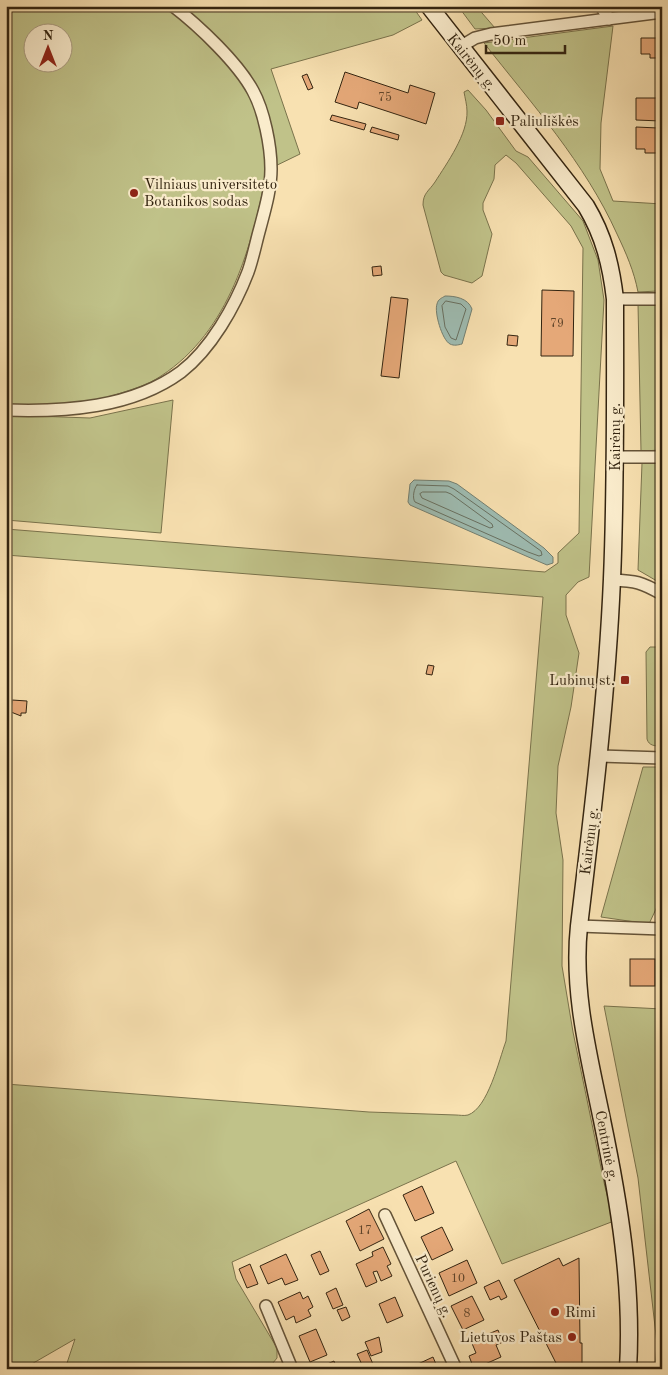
<svg xmlns="http://www.w3.org/2000/svg" width="668" height="1375" font-family="'Old Standard TT',serif">
<style>
.green{fill:#c0c289;stroke:#7a734c;fill-rule:evenodd}
.water{fill:#9ebcb2;stroke:#737f71}
.lines{fill:none;stroke-linecap:round;stroke-linejoin:round}
.shore{stroke:#687061;stroke-width:1}
.building{fill:#e5a878;stroke:#332410}
.street-casing{stroke:#645338;stroke-width:14}
.secondary-casing{stroke:#332410;stroke-width:19}
.street{stroke:#faeccc;stroke-width:11}
.secondary{stroke:#faeccc;stroke-width:16}
.poi-dot{fill:#8f2418;stroke:#faeccc;stroke-width:2}
.labels{text-anchor:middle;stroke-width:4.5;stroke-linejoin:round;paint-order:stroke}
.number-label{font-size:12px;fill:#60452a}
.street-label{font-size:15px;fill:#332410;stroke:#faeccc}
.poi-label{font-size:15px;fill:#332410;stroke:#faeccc;text-anchor:start}
</style>
<rect width="100%" height="100%" fill="#f8e1b1"/>
<filter id="stains"><feTurbulence type="fractalNoise" baseFrequency=".004" numOctaves="4"/><feColorMatrix values="0 0 0 0 .2 0 0 0 0 .09 0 0 0 0 .02 0 0 0 .5 -.17"/></filter>
<radialGradient id="worn" r=".72"><stop offset=".6" stop-color="#630" stop-opacity="0"/><stop offset="1" stop-color="#630" stop-opacity=".3"/></radialGradient>
<g class="green">
<path d="M6 6H412L422 20 393 35 271 69 300 154 267 170C252 246 230 331 161 376 148 385 130 390 115 395 107 397 98 401 90 402 62 408 34 406 6 404ZM32 32H62V62H32Z"/>
<polygon points="458,6 476,6 495,28 475,29"/>
<polygon points="615,6 662,6 662,7 621,11"/>
<path d="M613 26 601 123 600 169 613 201 662 204V248L658 291 638 292C634 271 626 253 617 234 585 163 532 104 484 43Z"/>
<path d="M468 90 486 110 516 151 528 157 583 221 598 260 604 300 589 577 578 582 566 595V615L579 653 571 707 558 766 556 813 563 860 562 966 573 1032 605 1187 614 1221 502 1264 456 1161 232 1262 236 1279 277 1348V1358L268 1369H65L75 1339 23 1369H6V1084L369 1112 456 1115C459 1115 464 1116 468 1115 488 1108 499 1060 506 1041L543 597 6 555V529L545 572 558 563V553L579 533 583 248 571 226 516 163 506 155 495 165 494 179 483 203V210L492 234 482 276 472 283 444 275 441 272 423 205C423 193 429 191 435 182 447 163 468 134 467 111 467 105 465 98 464 92Z"/>
<polygon points="638,304 662,305 662,450 641,451"/>
<polygon points="173,400 161,533 6,520 6,415 90,418"/>
<polygon points="662,462 662,584 638,570 642,463"/>
<path d="M650 647H662V746C655 746 649 746 647 739L646 652Z"/>
<polygon points="643,767 662,767 662,896 649,924 601,917"/>
<polygon points="604,1006 662,1009 662,1369 655,1369 657,1344 638,1178"/>
</g>
<g class="water">
<path d="M445 296C455 296 468 298 472 309L462 344C458 345 454 346 450 344 442 340 434 312 437 304 438 299 442 298 445 296Z"/>
<polygon points="414,480 449,481 457,484 544,548 553,557 553,563 547,565 526,556 410,505 408,502 410,484"/>
</g>
<g class="lines">
<g class="shore">
<polygon points="446,301 461,304 466,309 456,340 451,338 445,327 442,306"/>
<path d="M417 485 448 486 454 489 541 551 542 555 539 556 528 552 415 502C412 498 414 488 417 485Z"/>
<polygon points="423,492 446,492 451,494 492,524 493,527 490,528 422,498 420,494"/>
</g>
</g>
<g class="building">
<polygon points="641,38 662,38 662,58 650,58 650,54 641,54"/>
<polygon points="345,72 408,93 410,85 435,93 426,124 359,102 357,109 335,102"/>
<polygon points="307,74 313,88 308,90 302,76"/>
<polygon points="636,98 661,98 661,121 636,120"/>
<polygon points="332,115 366,124 364,130 330,120"/>
<polygon points="372,127 399,135 398,140 370,132"/>
<polygon points="636,127 658,128 658,153 645,153 645,149 636,149"/>
<polygon points="381,266 382,275 373,276 372,267"/>
<polygon points="542,290 574,291 573,356 541,356"/>
<polygon points="391,297 408,299 399,378 381,376"/>
<polygon points="508,335 518,336 517,346 507,345"/>
<polygon points="428,665 434,666 432,675 426,674"/>
<polygon points="12,700 27,701 26,713 21,713 21,716 11,712"/>
<rect x="658" y="945" width="4" height="9"/>
<rect x="630" y="959" width="25" height="27"/>
<polygon points="422,1186 434,1213 415,1221 403,1195"/>
<polygon points="369,1209 384,1239 360,1251 346,1221"/>
<polygon points="442,1227 453,1250 432,1260 421,1237"/>
<polygon points="383,1247 391,1264 387,1266 392,1276 381,1281 377,1271 373,1272 377,1282 366,1287 356,1264 373,1256 372,1252"/>
<polygon points="320,1251 329,1271 320,1275 311,1255"/>
<polygon points="286,1254 298,1280 285,1285 282,1278 268,1284 260,1266"/>
<polygon points="559,1258 563,1266 579,1258 580,1343 582,1343 582,1369 559,1369 514,1280"/>
<polygon points="467,1260 477,1283 449,1296 439,1273"/>
<polygon points="250,1264 258,1284 247,1288 239,1269"/>
<polygon points="499,1280 507,1297 501,1300 499,1296 490,1300 484,1287"/>
<polygon points="336,1288 343,1305 333,1309 326,1293"/>
<polygon points="300,1292 303,1299 308,1296 313,1307 308,1310 311,1316 296,1323 294,1316 286,1320 278,1302"/>
<polygon points="472,1296 484,1320 463,1330 451,1306"/>
<polygon points="395,1297 403,1316 387,1323 379,1304"/>
<polygon points="346,1307 350,1317 342,1321 337,1310"/>
<polygon points="316,1329 327,1355 310,1362 299,1336"/>
<polygon points="498,1330 503,1342 496,1345 501,1357 474,1369 469,1356 476,1353 471,1341"/>
<polygon points="379,1337 382,1352 371,1356 365,1342"/>
<polygon points="367,1350 375,1369 364,1369 357,1354"/>
<polygon points="433,1357 438,1369 414,1369 419,1367 418,1364"/>
<polygon points="334,1361 337,1369 316,1369"/>
</g>
<g class="lines">
<defs>
<g id="street">
<polyline points="601,6 609,19"/>
<polyline points="460,47 475,38 491,34 662,12"/>
<polyline points="615,299 662,299"/>
<path d="M6 410C65 412 132 408 181 372 211 349 235 306 248 272 253 258 256 242 260 228 265 209 271 189 271 169 271 146 264 111 253 91 238 63 199 26 173 6"/>
<polyline points="615,457 662,457"/>
<path d="M612 580C636 581 641 582 662 594"/>
<polyline points="600,756 662,758"/>
<polyline points="579,926 662,929"/>
<polyline points="385,1215 456,1369"/>
<polyline points="266,1306 292,1369"/>
</g>
<path id="secondary" d="M429 6 586 206C604 236 611 265 615 299 615 392 616 486 612 579 607 695 593 810 579 926 572 992 589 1056 602 1120 619 1202 633 1285 628 1369"/>
</defs>
<use href="#street" class="street-casing"/>
<use href="#secondary" class="secondary-casing"/>
<use href="#street" class="street"/>
<use href="#secondary" class="secondary"/>
</g>
<g class="poi-dot">
<rect x="495" y="116" width="10" height="10" rx="2.5"/>
<circle cx="134" cy="193" r="5"/>
<rect x="620" y="675" width="10" height="10" rx="2.5"/>
<circle cx="555" cy="1312" r="5"/>
<circle cx="572" cy="1337" r="5"/>
</g>
<g class="labels">
<g class="number-label">
<text x="385" y="101">75</text>
<text x="557" y="327">79</text>
<text x="365" y="1234">17</text>
<text x="458" y="1282">10</text>
<text x="467" y="1317">8</text>
</g>
<g class="street-label">
<text transform="translate(472 62) rotate(51)" y="5">Kairėnų g.</text>
<text transform="translate(615 437) rotate(-90)" y="5">Kairėnų g.</text>
<text transform="translate(589 841) rotate(-83)" y="5">Kairėnų g.</text>
<text transform="translate(607 1146) rotate(79)" y="5">Centrinė g.</text>
<text transform="translate(434 1286) rotate(65)" y="5">Purienų g.</text>
</g>
<g class="poi-label">
<text x="510" y="126">Paliuliškės</text>
<text x="144" y="189">Vilniaus universiteto<tspan x="144" dy="17">Botanikos sodas</tspan></text>
<text x="615" y="685" text-anchor="end">Lubinų st.</text>
<text x="565" y="1317">Rimi</text>
<text x="562" y="1342" text-anchor="end">Lietuvos Paštas</text>
</g>
</g>
<rect width="668" height="1375" fill="none" stroke="#f8e1b1" stroke-width="25"/>
<rect x="8" y="8" width="653" height="1360" fill="none" stroke="#332410" stroke-width="2.5"/>
<rect x="12" y="12" width="643" height="1350" fill="none" stroke="#332410"/>
<g transform="translate(48 48)"><circle r="24" fill="#faeccc" stroke="#aa9c81"/>
<path d="M0-4L9 19L0 12L-9 19Z" fill="#8f2418"/>
<text y="-8" font-size="14" font-weight="bold" text-anchor="middle" fill="#332410">N</text>
</g>
<path d="M486 45v8h79v-8" fill="none" stroke="#332410" stroke-width="2.5"/>
<text x="493" y="45" font-size="15" fill="#332410" stroke="#faeccc" stroke-width="4" paint-order="stroke">50 m</text>
<rect width="100%" height="100%" filter="url(#stains)"/>
<rect width="100%" height="100%" fill="url(#worn)"/>
</svg>
